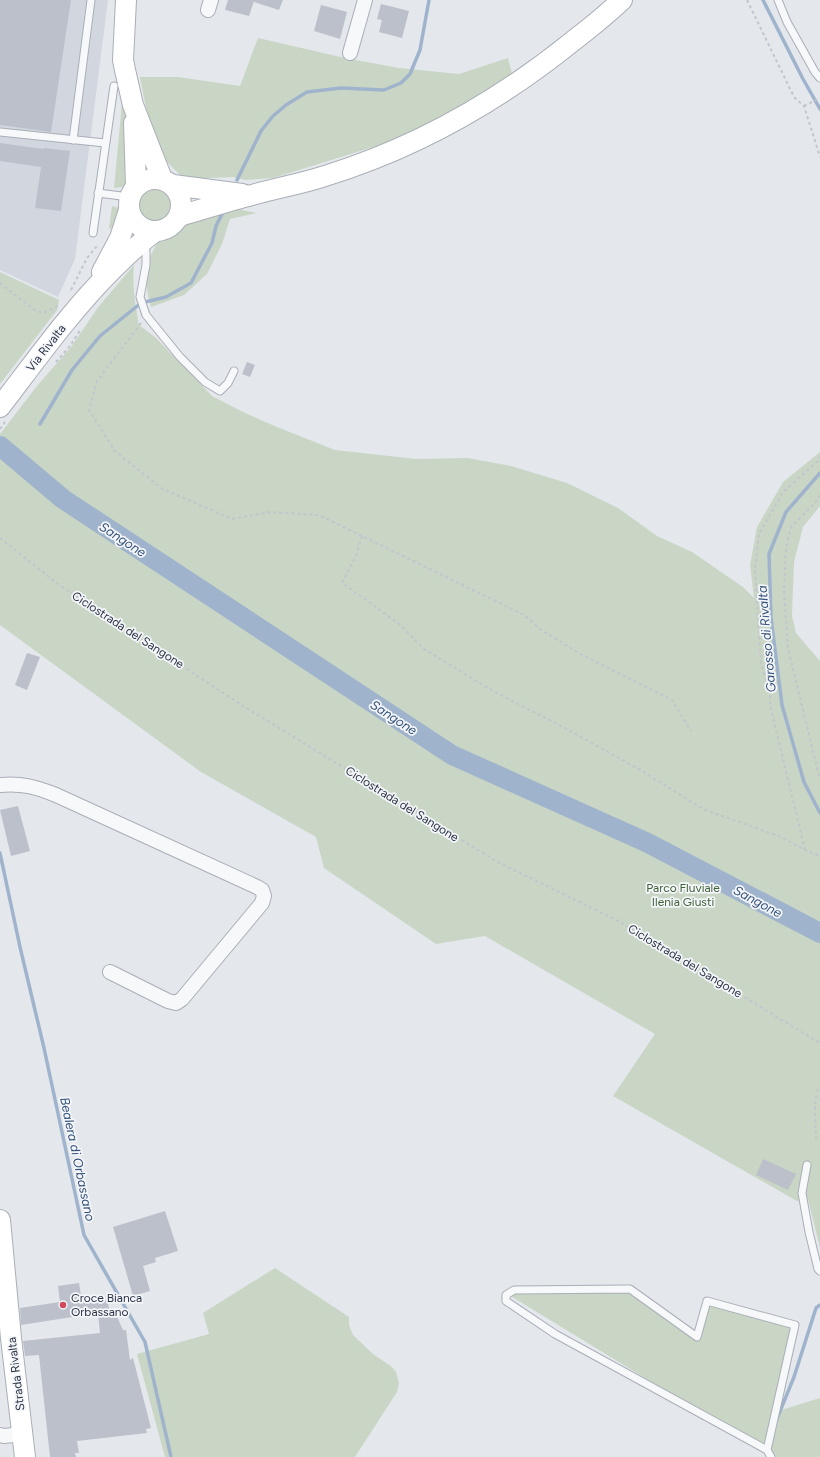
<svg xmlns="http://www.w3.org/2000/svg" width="820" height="1457" font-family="Figtree,sans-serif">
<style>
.built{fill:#d2d6de}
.green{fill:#c9d6c5}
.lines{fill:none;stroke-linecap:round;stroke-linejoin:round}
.stream{stroke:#9fb4cc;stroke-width:3.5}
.river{stroke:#9fb4cc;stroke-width:20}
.building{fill:#bbc0ca}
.lane-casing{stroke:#a9aeb7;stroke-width:9}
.street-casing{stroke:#a9aeb7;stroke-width:16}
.secondary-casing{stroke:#a9aeb7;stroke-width:22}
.path{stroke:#c2c5cb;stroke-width:2;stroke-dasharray:3 3;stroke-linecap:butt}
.lane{stroke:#f7f8fa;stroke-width:7}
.street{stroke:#f7f8fa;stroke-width:14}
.secondary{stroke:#fff;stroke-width:20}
.poi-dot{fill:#d1495b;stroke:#f4f6f9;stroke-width:1.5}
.labels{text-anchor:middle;stroke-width:3.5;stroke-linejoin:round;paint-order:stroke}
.street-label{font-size:12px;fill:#2b3445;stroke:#f4f6f9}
.park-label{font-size:12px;fill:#3f6138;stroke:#f4f6f9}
.poi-label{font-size:12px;fill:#2b3445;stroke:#f4f6f9;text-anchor:start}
.water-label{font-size:13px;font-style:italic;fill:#34527a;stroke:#f4f6f9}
</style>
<rect width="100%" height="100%" fill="#e4e7ec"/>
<polygon class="built" points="0,0 108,0 75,259 58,297 0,270"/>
<g class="green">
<polygon points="258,38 345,58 399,68 459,74 508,58 512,74 462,108 396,140 273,178 245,180 233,177 184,179 162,157 148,118 140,77 178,77 240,86"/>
<polygon points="122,103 127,119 130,179 123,187 114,188"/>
<circle cx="155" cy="204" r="17"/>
<polygon points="112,206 119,208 118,225 109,229"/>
<polygon points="232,208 257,213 230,219 222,244 207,274 184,295 151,307 149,299 145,279 151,255 160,237 180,226 194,215"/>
<path d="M134 265C132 286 135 305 139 325L155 337 212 396 245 413 277 427 335 450 416 459 468 458 511 466 567 483 618 508 657 536 692 552 743 587 754 598 750 565 757 527 783 482 820 452V506L803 527 794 562 792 616 796 633 820 661V1248L808 1199 797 1201 613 1096 655 1034 485 936 436 944 324 868 316 837 201 772 0 625V434L37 386 71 347 99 306Z"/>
<polygon points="0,272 59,300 57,310 0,384"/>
<polygon points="275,1268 349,1317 349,1325 353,1335 373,1354 392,1367 396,1372 399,1383 397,1392 355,1457 165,1457 137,1354 209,1334 203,1313"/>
<polygon points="629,1289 698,1338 709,1302 792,1324 763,1450 509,1295 514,1290"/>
<polygon points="820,1398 820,1457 773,1457 770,1452 781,1410"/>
</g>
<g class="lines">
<g class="stream">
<polyline points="763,0 803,79 820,109"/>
<polyline points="237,180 261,131 273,116 286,105 307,92 341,88 384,90 401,83 410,74 420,50 429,0"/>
<polyline points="40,424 72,370 100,336 141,303 166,297 191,283 212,243 216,226 222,214"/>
<polyline points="820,473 786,512 769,554 771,618 782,705 804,782 820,813"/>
<polyline points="0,853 20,947 44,1048 84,1235 145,1342 171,1457"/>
<polyline points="776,1421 794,1377 816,1308 820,1305"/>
</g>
<polyline class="river" points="0,446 63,499 452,755 648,843 820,933"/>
</g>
<g class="building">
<polygon points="0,0 71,0 51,132 0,125"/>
<polygon points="228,0 283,0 279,10 254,2 254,1 249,16 225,10"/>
<polygon points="381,4 409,11 402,38 379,32 382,20 377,19"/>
<polygon points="321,5 347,12 340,39 314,31"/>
<polygon points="0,143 43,149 44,148 70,151 61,211 35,208 41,167 0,161"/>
<polygon points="247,362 255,365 250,377 242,374"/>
<polygon points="27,653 40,657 27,690 15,685"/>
<polygon points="18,806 30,851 11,856 0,810"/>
<polygon points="763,1159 796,1174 788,1190 756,1175"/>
<polygon points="165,1211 178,1251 155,1258 156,1262 143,1266 150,1291 133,1296 113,1227"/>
<polygon points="79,1283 82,1303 108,1300 109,1311 114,1310 123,1330 126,1330 130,1360 133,1358 151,1428 146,1429 147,1433 77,1441 79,1453 75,1453 76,1457 50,1457 39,1355 25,1356 23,1341 100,1333 98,1313 21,1325 20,1308 60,1302 58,1286"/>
</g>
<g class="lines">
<defs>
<g id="lane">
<polyline points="778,0 787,22 815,72 820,78"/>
<polyline points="0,132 105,143"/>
<polyline points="73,140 91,0"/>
<polyline points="98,193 129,197"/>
<polyline points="93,233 114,86"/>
<polyline points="140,246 146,251 146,265 140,297 146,315 180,357 205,382 220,391 228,383 234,371"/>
<polyline points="807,1165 802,1193 809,1232 818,1269 820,1271"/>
<polyline points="767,1450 795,1325 707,1301 697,1337 630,1289 514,1290 506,1295 506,1301 555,1334 767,1450 771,1457"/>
</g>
<g id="street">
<polyline points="208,10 211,0"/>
<polyline points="350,53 365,0"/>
<path d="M0 785C22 783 36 787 56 795L257 887 262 890 264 896 262 903 182 999 176 1003 168 1001 110 972"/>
<polyline points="0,1435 4,1436 23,1434"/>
</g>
<g id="secondary">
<polyline points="126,0 123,60 125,70 133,105 162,179"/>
<polyline points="134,123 136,186"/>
<circle cx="155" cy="205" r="26"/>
<polyline points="173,185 242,194"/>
<path d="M179 216C204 209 228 201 252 195 276 188 301 184 325 176 416 148 500 100 573 41 590 28 606 15 622 0"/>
<polyline points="102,272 120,238 129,210"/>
<path d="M0 407C36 360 70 312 112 270 126 256 140 242 156 231"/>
<polyline points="0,1220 11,1338 25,1457"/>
</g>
</defs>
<use href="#lane" class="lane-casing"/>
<use href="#street" class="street-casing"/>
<use href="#secondary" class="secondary-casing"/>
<g class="path">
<polyline points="747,0 794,97 804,106 820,157"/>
<polyline points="804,106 820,98"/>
<polyline points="0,283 36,311 43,313 58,306"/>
<polyline points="71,290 87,258 97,246"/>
<polyline points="141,323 97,381 89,410 115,451 161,488 232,519 270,512 319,515 524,615 541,630 579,653 672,700 691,731"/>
<polyline points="56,362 70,346 81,329"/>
<polyline points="0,429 5,422"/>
<polyline points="820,495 815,503 791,527 786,548 784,592 788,648 820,780"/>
<polyline points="362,536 356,556 342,583 398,623 424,649 493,691 561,726 642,771 703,809 781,837 805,850 820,856"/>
<polyline points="0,538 58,584 240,704 496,861 618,921 820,1043"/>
<polyline points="805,850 770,705 770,692 761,664 755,570 759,534 783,492 818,461 820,457"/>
<path d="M816 1140C816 1127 812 1097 820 1086"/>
</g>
<use href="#lane" class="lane"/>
<use href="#street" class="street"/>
<use href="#secondary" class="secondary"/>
</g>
<circle class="poi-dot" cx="63" cy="1305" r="4"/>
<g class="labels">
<g class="street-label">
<text transform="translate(46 348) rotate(-52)" y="4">Via Rivalta</text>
<text transform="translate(128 630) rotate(33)" y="4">Ciclostrada del Sangone</text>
<text transform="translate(402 804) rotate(32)" y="4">Ciclostrada del Sangone</text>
<text transform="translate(685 961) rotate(31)" y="4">Ciclostrada del Sangone</text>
<text transform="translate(16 1374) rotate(-97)" y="4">Strada Rivalta</text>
</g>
<g class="park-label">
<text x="683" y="892">Parco Fluviale<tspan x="683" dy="14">Ilenia Giusti</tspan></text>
</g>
<g class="poi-label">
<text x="71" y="1302">Croce Bianca<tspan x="71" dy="14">Orbassano</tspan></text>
</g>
<g class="water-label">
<text transform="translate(123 539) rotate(33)" y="5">Sangone</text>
<text transform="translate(766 639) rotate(-95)" y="5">Garosso di Rivalta</text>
<text transform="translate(394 717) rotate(33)" y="5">Sangone</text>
<text transform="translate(758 901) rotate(28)" y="5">Sangone</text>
<text transform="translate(78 1159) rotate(78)" y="5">Bealera di Orbassano</text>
</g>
</g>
</svg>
